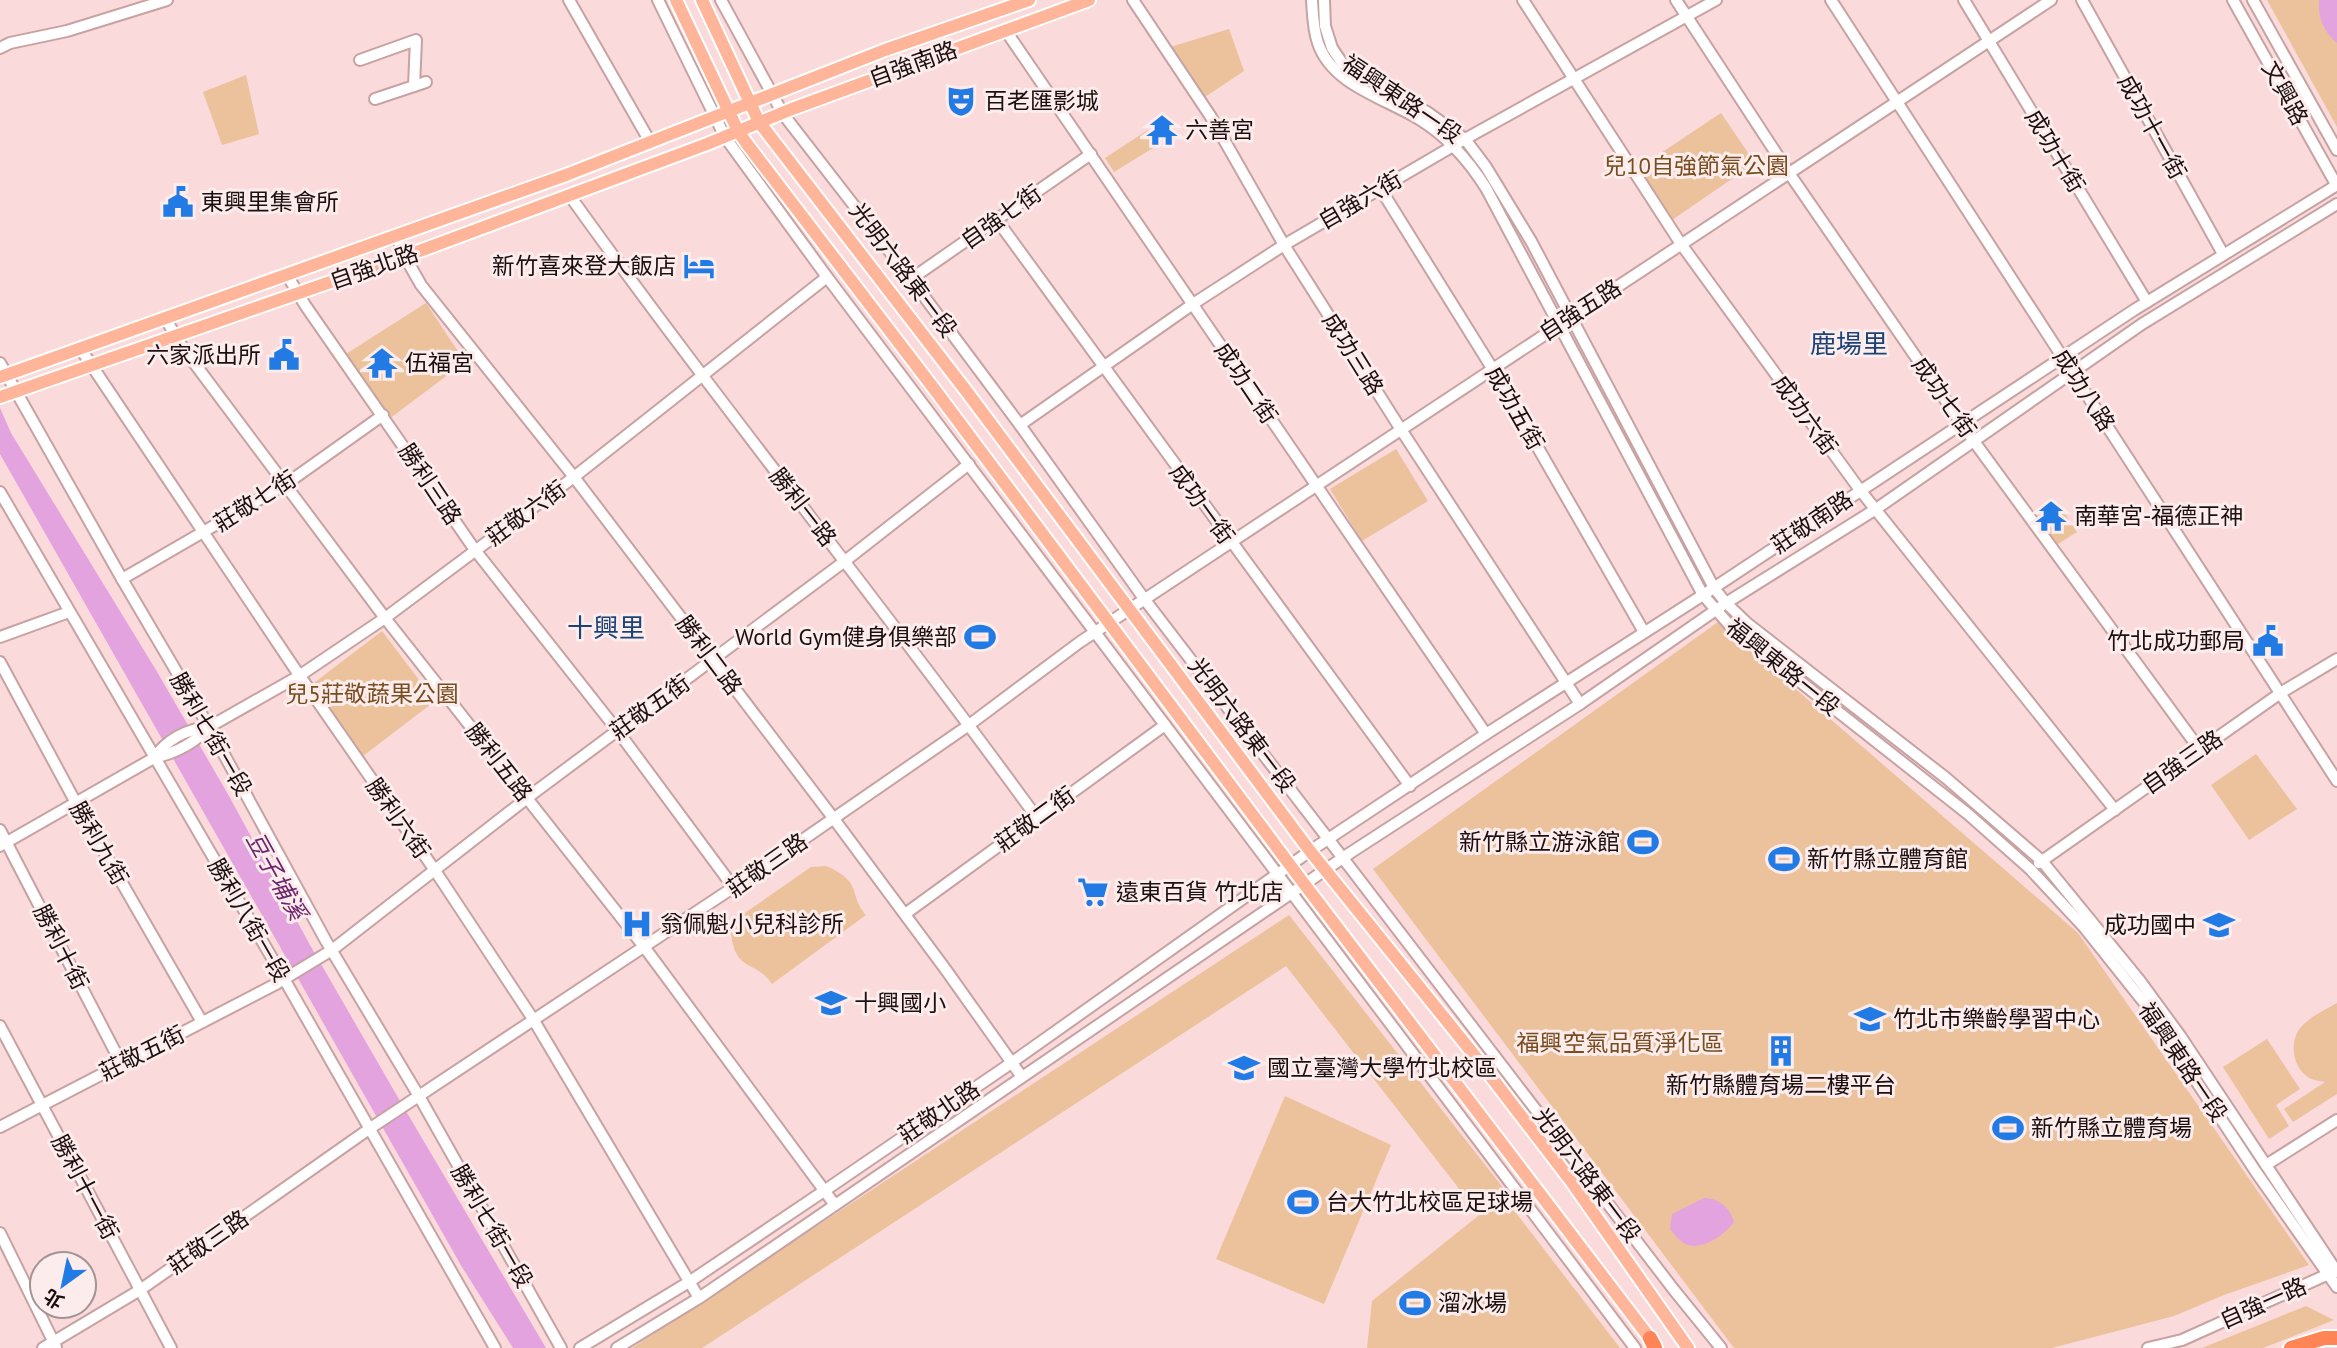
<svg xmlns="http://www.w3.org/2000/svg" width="2337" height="1348" font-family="'PT Sans','Noto Sans TC',sans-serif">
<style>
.green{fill:#ebc29c}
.water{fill:#e3a3df}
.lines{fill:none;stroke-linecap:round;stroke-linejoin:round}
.minor-casing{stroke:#c8a2a2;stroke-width:14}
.major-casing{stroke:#fff;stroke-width:16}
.highway-casing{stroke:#fff;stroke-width:18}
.minor{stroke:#fff;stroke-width:10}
.major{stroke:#ffb59a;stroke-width:12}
.highway{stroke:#ff8456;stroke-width:14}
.labels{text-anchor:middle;stroke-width:6;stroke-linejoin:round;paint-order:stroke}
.street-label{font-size:23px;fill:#1c0f10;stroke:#fcecec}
.poi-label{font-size:23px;fill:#1c0f10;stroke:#fcecec;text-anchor:start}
.park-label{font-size:23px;fill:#784d1f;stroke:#fcecec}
.water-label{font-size:24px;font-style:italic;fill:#6e246d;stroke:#fcecec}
.quarter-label{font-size:26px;fill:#1b4378;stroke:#fcecec}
</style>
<rect width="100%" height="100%" fill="#fadada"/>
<g class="green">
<polygon points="2267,0 2337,0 2337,127"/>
<polygon points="1229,29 1244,71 1199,101 1164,49"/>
<polygon points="246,75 259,134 222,145 203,92"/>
<polygon points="1721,113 1755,163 1672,220 1637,169"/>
<polygon points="1148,130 1158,145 1114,172 1105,158"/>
<polygon points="426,303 465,362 389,419 346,354"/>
<polygon points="1396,449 1428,501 1362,541 1330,489"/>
<polygon points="2058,503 2077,532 2053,547 2034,518"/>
<polygon points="1718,622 2078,933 2309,1265 2224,1295 2174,1316 2052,1348 1734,1348 1373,869"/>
<polygon points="382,631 435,701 363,756 310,686"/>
<polygon points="2256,754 2297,809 2249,840 2211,785"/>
<path d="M826 866C864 883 847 892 866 915L772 984C755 959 735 973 731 933L742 915 811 867Z"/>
<polygon points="1289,915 1504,1189 1474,1208 1286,966 702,1348 632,1348"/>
<path d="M2337 1003V1094L2293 1122 2284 1109 2325 1082C2320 1081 2313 1080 2309 1078 2294 1069 2290 1047 2297 1033 2304 1019 2325 1010 2337 1003Z"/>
<polygon points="2267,1039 2300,1089 2276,1105 2289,1126 2269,1139 2223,1067"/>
<polygon points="1285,1096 1391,1145 1324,1304 1216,1259"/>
<polygon points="1503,1196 1620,1348 1367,1348 1372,1301"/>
<polygon points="2306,1306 2334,1320 2263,1348 2202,1348"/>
</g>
<g class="water">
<path d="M2319 0H2337V43C2323 31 2318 18 2319 0Z"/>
<polygon points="0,408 11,433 156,670 229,796 310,945 400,1101 546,1348 513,1348 462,1267 0,454"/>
<path d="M1704 1198C1719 1198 1730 1208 1734 1222 1725 1234 1704 1250 1688 1245 1680 1242 1675 1235 1670 1229L1672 1214Z"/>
</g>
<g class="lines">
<defs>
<g id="minor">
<polyline points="569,0 649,140"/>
<polyline points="658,0 725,137 827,277 1635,1348"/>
<polyline points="721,0 783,114 911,279 1020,425 1145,600 1674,1290 1721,1348"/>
<polyline points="1133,0 1211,117 1284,245 1400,428 1580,704"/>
<path d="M1312 0C1313 14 1313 29 1318 43 1332 85 1385 98 1419 119 1447 136 1469 161 1486 188L1703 595 1733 629 1968 814 2030 869 2083 926 2146 1005 2256 1172 2337 1287"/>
<polyline points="1324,0 1325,26 1332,48 1342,63 1390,93 1427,112 1465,139 1486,167 1531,241 1714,588 1726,603 1748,624 1946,778 2042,861 2140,981 2181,1037 2337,1272"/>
<polyline points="1523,0 1681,244 1860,490 2115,810"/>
<polyline points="1676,0 1789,173 1973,440 2200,750"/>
<polyline points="1831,0 2337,781"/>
<polyline points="1964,0 2147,302"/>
<polyline points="2082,0 2223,254"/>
<polyline points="2233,0 2337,186"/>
<polyline points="2253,0 2337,150"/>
<polyline points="1006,31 1486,734"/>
<polyline points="0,48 10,43 67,31 167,0"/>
<polyline points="360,60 416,40 414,86"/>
<polyline points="375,99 426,82"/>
<polyline points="1380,188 1492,368 1644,632"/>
<path d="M570 196C721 407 885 608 1037 818"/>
<polyline points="997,220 1410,786"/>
<polyline points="396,235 404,255 421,285 574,477 834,819 946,970 1022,1077"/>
<polyline points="287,275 305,305 475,550 617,730 734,888"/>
<polyline points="911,279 1091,154"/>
<polyline points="165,318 183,348 385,618 645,948 835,1205"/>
<polyline points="80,348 293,666 434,869 533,1019 699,1298"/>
<polyline points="0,363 122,579 209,727 326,941 420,1098 561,1348"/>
<polyline points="1020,425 1193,304 1284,245 1465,139 1716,0"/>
<polyline points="0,492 279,970 495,1348"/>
<polyline points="122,579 286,484 383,415"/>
<polyline points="0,637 69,612"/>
<polyline points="0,662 76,803 202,1022"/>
<path d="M154 758C166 740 186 729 209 727L299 676 385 618 574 477 827 277"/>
<polyline points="0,830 121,1063"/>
<path d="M0 846 154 758C175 753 195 743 209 727"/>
<polyline points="2039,863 2282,692 2337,659"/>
<polyline points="905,914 1165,725"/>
<polyline points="0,1026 171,1348"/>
<polyline points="0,1127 276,984 332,950 535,792 845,561 969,464"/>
<polyline points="2266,1165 2337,1120"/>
<polyline points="0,1233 56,1347"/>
<polyline points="43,1348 140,1290 369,1129 740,883 969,725 1080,642 2051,0"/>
<polyline points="580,1348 689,1282 824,1191 1004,1068 1310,851 1486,734 1703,595 2134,310 2337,185"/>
<polyline points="617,1348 699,1298 1350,853 1580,704 1726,603 1876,509 2142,324 2337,204"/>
<polyline points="2148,1348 2182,1340 2333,1272"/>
</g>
<g id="major">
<polyline points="676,0 738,131 747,144 935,390 1305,885 1655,1345"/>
<polyline points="702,0 759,122 967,392 1310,851 1479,1061 1571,1181 1688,1348"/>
<polyline points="0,377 566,175 885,50 1029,0"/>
<polyline points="0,397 425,249 707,144 792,109 1089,0"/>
</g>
<g id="highway">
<polyline points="1650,1338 1655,1348"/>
<polyline points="2291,1348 2324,1338 2337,1338"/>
</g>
</defs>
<use href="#minor" class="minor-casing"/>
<use href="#major" class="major-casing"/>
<use href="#highway" class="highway-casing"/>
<use href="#minor" class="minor"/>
<use href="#major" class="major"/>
<use href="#highway" class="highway"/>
</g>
<defs>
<symbol id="theatre-bare" viewBox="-9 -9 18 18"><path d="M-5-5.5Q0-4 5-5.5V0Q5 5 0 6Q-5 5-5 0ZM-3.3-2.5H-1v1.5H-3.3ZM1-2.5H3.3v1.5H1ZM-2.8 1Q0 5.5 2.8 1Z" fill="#227ae4" stroke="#fcecec" stroke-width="2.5" paint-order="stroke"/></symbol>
<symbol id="temple-bare" viewBox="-9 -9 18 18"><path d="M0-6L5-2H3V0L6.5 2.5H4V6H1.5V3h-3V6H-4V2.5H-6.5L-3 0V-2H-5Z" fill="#227ae4" stroke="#fcecec" stroke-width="2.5" paint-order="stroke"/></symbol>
<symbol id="civic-bare" viewBox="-9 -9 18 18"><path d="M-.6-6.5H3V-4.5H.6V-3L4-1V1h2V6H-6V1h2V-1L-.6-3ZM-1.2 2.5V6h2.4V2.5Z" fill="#227ae4" stroke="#fcecec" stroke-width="2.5" paint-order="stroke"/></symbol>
<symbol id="hotel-bare" viewBox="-9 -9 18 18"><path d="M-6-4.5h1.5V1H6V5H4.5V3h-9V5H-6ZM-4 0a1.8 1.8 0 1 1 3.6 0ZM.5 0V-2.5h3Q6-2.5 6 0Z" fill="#227ae4" stroke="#fcecec" stroke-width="2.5" paint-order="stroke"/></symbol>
<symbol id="stadium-bare" viewBox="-9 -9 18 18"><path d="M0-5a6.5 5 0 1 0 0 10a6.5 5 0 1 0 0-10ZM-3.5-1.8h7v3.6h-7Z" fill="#227ae4" stroke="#fcecec" stroke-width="2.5" paint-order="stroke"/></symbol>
<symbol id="supermarket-bare" viewBox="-9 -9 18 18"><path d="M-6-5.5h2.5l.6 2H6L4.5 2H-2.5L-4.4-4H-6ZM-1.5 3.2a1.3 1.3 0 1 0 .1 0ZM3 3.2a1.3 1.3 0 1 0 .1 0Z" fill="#227ae4" stroke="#fcecec" stroke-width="2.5" paint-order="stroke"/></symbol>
<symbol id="hospital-bare" viewBox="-9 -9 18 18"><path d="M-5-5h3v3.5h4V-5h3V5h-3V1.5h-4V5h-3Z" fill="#227ae4" stroke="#fcecec" stroke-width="2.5" paint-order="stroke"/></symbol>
<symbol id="school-bare" viewBox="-9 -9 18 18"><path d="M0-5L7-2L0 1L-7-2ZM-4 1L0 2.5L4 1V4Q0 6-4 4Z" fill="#227ae4" stroke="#fcecec" stroke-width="2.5" paint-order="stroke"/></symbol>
<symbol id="building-bare" viewBox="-9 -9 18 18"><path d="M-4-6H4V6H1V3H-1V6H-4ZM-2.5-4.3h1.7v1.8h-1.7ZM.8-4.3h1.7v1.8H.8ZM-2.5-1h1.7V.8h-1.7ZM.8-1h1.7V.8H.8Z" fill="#227ae4" stroke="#fcecec" stroke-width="2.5" paint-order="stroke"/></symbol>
<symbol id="university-bare" viewBox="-9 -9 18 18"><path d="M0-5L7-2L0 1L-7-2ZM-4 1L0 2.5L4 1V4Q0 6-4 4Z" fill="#227ae4" stroke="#fcecec" stroke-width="2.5" paint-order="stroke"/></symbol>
</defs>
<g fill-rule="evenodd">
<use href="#theatre-bare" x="939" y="79" width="44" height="44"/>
<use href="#temple-bare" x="1140" y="108" width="44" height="44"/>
<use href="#civic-bare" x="156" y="180" width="44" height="44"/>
<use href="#hotel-bare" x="677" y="244" width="44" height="44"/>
<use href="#civic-bare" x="262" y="333" width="44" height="44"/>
<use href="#temple-bare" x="360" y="341" width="44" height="44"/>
<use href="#temple-bare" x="2029" y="494" width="44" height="44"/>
<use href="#stadium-bare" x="958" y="615" width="44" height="44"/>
<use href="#civic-bare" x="2246" y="619" width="44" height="44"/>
<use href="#stadium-bare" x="1621" y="820" width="44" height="44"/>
<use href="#stadium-bare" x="1762" y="837" width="44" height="44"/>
<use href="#supermarket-bare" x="1071" y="870" width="44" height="44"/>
<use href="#hospital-bare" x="615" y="902" width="44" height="44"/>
<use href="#school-bare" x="2197" y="903" width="44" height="44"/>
<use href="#school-bare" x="809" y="981" width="44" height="44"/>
<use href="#school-bare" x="1848" y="997" width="44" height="44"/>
<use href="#building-bare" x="1759" y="1029" width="44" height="44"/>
<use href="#university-bare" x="1222" y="1046" width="44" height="44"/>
<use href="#stadium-bare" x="1986" y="1106" width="44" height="44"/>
<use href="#stadium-bare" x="1281" y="1180" width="44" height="44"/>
<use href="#stadium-bare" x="1393" y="1281" width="44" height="44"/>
</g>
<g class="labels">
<g class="street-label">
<text transform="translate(913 64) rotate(-20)" y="8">自強南路</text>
<text transform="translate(2285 93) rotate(61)" y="8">文興路</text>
<text transform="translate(1402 99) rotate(34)" y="8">福興東路一段</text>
<text transform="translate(2152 127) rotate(61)" y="8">成功十一街</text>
<text transform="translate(2055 151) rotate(59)" y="8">成功十街</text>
<text transform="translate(1360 200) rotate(-30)" y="8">自強六街</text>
<text transform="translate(1001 217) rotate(-35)" y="8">自強七街</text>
<text transform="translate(374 267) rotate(-19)" y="8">自強北路</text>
<text transform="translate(903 270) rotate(53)" y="8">光明六路東一段</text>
<text transform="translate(1580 310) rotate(-33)" y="8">自強五路</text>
<text transform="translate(1353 354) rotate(58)" y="8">成功三路</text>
<text transform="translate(1246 383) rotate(56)" y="8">成功二街</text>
<text transform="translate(2084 390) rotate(57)" y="8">成功八路</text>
<text transform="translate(1944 397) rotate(55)" y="8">成功七街</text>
<text transform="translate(1515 408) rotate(60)" y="8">成功五街</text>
<text transform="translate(1805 415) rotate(54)" y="8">成功六街</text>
<text transform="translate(430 484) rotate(56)" y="8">勝利三路</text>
<text transform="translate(255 501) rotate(-32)" y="8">莊敬七街</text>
<text transform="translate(1202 504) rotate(54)" y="8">成功一街</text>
<text transform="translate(803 507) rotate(52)" y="8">勝利一路</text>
<text transform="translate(526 513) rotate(-36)" y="8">莊敬六街</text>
<text transform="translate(1812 522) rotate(-34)" y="8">莊敬南路</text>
<text transform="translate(709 655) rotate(53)" y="8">勝利二路</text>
<text transform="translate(1783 667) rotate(39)" y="8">福興東路一段</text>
<text transform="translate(650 707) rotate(-36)" y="8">莊敬五街</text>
<text transform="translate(1242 725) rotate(53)" y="8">光明六路東一段</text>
<text transform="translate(211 734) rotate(60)" y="8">勝利七街一段</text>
<text transform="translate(499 762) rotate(52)" y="8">勝利五路</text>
<text transform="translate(2182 762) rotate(-35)" y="8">自強三路</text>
<text transform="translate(398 818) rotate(55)" y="8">勝利六街</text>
<text transform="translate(1035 819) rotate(-36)" y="8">莊敬二街</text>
<text transform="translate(99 843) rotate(60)" y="8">勝利九街</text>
<text transform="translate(767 865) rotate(-35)" y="8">莊敬三路</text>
<text transform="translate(249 920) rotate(60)" y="8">勝利八街一段</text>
<text transform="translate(61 947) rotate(63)" y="8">勝利十街</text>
<text transform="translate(142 1053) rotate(-27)" y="8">莊敬五街</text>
<text transform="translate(2183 1062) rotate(56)" y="8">福興東路一段</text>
<text transform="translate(939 1112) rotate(-34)" y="8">莊敬北路</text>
<text transform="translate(1587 1175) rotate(53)" y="8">光明六路東一段</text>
<text transform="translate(85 1187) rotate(62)" y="8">勝利十一街</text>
<text transform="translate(492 1226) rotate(60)" y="8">勝利七街一段</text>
<text transform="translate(208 1242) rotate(-35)" y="8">莊敬三路</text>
<text transform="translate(2263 1303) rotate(-24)" y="8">自強一路</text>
</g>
<g class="poi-label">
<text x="984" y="109">百老匯影城</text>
<text x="1185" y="138">六善宮</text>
<text x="201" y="210">東興里集會所</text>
<text x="676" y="274" text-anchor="end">新竹喜來登大飯店</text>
<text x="261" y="363" text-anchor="end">六家派出所</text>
<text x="405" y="371">伍福宮</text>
<text x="2074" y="524">南華宮-福德正神</text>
<text x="957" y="645" text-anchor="end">World Gym健身俱樂部</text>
<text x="2245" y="649" text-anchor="end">竹北成功郵局</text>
<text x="1620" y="850" text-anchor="end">新竹縣立游泳館</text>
<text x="1807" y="867">新竹縣立體育館</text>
<text x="1116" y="900">遠東百貨 竹北店</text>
<text x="660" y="932">翁佩魁小兒科診所</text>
<text x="2196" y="933" text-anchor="end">成功國中</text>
<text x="854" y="1011">十興國小</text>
<text x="1893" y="1027">竹北市樂齡學習中心</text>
<text x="1267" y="1076">國立臺灣大學竹北校區</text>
<text x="1781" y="1093" text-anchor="middle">新竹縣體育場二樓平台</text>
<text x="2031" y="1136">新竹縣立體育場</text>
<text x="1326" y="1210">台大竹北校區足球場</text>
<text x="1438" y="1311">溜冰場</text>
</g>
<g class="park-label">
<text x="1696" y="174">兒10自強節氣公園</text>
<text x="372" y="702">兒5莊敬蔬果公園</text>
<text x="1620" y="1051">福興空氣品質淨化區</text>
</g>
<g class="water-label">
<text transform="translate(276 876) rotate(61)" y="8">豆子埔溪</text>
</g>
<g class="quarter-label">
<text x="1849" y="353">鹿場里</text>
<text x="606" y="637">十興里</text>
</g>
</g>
<g transform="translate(63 1285) rotate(213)"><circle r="33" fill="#fcecec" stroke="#a29494" stroke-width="2"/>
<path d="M0-5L12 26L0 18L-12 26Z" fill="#227ae4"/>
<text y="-10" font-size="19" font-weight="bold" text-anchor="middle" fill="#1c0f10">北</text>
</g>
</svg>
